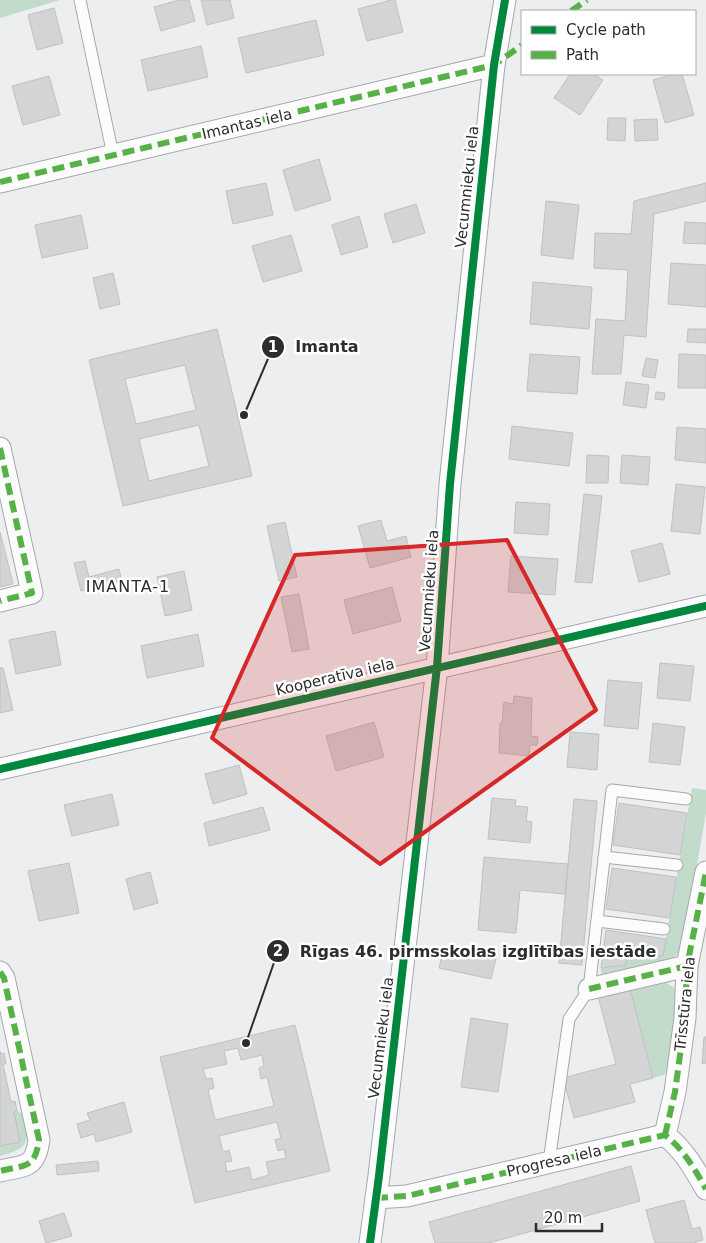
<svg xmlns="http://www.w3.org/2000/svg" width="706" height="1243" font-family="'DejaVu Sans',sans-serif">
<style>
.green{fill:#c2dbca}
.building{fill:#d3d4d6;stroke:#bfc0c2;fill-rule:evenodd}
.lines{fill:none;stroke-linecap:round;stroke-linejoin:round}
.lane-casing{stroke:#a7a8a9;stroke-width:13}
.street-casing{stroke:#a7a8a9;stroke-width:23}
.lane{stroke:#fcfcfd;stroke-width:11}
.street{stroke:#fcfcfd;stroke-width:21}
.quiet{stroke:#56b246;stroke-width:6;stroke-dasharray:12 6;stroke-linecap:butt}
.cycleway-casing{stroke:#fff;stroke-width:11}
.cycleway{stroke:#00873e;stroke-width:8}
.marked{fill:#d62828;fill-opacity:0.2;stroke:#d62828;stroke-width:4;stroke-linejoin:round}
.labels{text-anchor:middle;stroke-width:5;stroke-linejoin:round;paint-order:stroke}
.street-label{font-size:15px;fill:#2c2d2e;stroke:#fff}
.neighbourhood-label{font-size:16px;letter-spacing:1px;fill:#2c2d2e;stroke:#fff}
.leader{fill:none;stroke:#2c2d2e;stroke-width:2}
.callout-dot{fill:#2c2d2e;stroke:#fff;stroke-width:2}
.mark-label{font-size:15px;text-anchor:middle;font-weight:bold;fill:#fff}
.callout-label{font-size:16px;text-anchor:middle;font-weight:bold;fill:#2c2d2e;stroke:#fff;stroke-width:5;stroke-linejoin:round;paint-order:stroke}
</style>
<rect width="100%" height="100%" fill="#eceef0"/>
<g class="green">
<polygon points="0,0 60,0 0,18"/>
<polygon points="692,788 706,790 706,813 683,945 678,954 668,961 601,974 601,968 626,965 627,956 645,958 663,955"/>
<polygon points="664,981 674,988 678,996 669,1069 664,1075 653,1078 630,988"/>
<path d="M17 1111 25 1115C29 1144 29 1148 0 1156V1146L20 1142 14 1112Z"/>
</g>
<g class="building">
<polygon points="179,0 189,0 195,21 161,31 154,7"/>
<polygon points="201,0 230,0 234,18 207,25"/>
<polygon points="391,0 395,0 403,32 367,41 358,9"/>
<polygon points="54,8 63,43 37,50 28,15"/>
<polygon points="316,20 324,55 246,73 238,38"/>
<polygon points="201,46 208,77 148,91 141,60"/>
<polygon points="570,74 594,74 603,80 580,115 554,98"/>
<polygon points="674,74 682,74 694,115 665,123 653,80"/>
<polygon points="49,76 60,115 23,125 12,86"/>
<polygon points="608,118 626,118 625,141 607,140"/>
<polygon points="657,119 658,140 635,141 634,120"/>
<polygon points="319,159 331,200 295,211 283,170"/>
<polygon points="266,183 273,215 233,224 226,191"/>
<polygon points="706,183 706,201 654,214 646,337 624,335 621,374 592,374 596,319 625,321 628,270 594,268 595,233 631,234 634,201"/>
<polygon points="546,201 579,205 573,259 541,255"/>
<polygon points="416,204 425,233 393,243 384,214"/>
<polygon points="81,215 88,248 42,258 35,225"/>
<polygon points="359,216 368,247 341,255 332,225"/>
<polygon points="685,222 706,223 706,244 683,243"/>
<polygon points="291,235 302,271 263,282 252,246"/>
<polygon points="671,263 706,265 706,307 668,304"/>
<polygon points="113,273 120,304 100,309 93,278"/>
<polygon points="533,282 592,287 589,329 530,324"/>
<path d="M217 329 252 476 123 506 89 360ZM185 365 196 410 136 424 125 379ZM199 425 209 466 149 481 139 439Z"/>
<polygon points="688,329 706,329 706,343 687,342"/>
<polygon points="530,354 580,357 577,394 527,391"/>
<polygon points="679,354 706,355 706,388 678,388"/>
<polygon points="646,358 658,360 655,378 642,376"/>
<polygon points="626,382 649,385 646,408 623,405"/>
<polygon points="656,392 665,393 664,400 655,399"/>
<polygon points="512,426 573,433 569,466 509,459"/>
<polygon points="677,427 706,429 706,463 675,460"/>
<polygon points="587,455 609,456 608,483 586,483"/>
<polygon points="622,455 650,457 648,485 620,483"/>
<polygon points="676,484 705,487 700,534 671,531"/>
<polygon points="584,494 602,496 592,583 575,582"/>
<polygon points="516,502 550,504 548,535 514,533"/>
<polygon points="381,520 387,541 406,536 411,557 370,568 358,526"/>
<polygon points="285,522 297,577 279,581 267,526"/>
<polygon points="0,532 13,584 0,587"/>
<polygon points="662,543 670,574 639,582 631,551"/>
<polygon points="511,556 558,559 555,595 508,592"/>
<polygon points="85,561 89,577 119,569 122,581 81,591 74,563"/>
<polygon points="184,571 192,610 165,616 157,577"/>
<polygon points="392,587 401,621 353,634 344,600"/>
<polygon points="299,594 309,649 292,652 281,597"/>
<polygon points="55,631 61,665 16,674 9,640"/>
<polygon points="198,634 204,666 147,678 141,646"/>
<polygon points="660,663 694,666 690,701 657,698"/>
<polygon points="0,668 3,668 13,710 0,713"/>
<polygon points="608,680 642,683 638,729 604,726"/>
<polygon points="514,696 532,698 531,736 538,737 537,745 530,745 529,756 499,753 500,723 502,723 504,702 513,704"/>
<polygon points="374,722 384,757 336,771 326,736"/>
<polygon points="653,723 685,727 680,765 649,762"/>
<polygon points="570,732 599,734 597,770 567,767"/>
<polygon points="239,765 247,794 213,804 205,774"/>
<polygon points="112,794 119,825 72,836 64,805"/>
<polygon points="492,798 516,800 515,806 528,807 526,821 532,822 530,843 488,839"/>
<polygon points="574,799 597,801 582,965 559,963"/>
<polygon points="619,803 687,813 680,855 613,845"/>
<polygon points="263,807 270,830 209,846 204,823"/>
<polygon points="484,857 568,864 565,894 520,890 516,933 478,930"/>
<polygon points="69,863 79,913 39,921 28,871"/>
<polygon points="612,868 676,877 670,918 606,909"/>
<polygon points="150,872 158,903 134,910 126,879"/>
<polygon points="606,930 666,939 663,956 645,958 627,956 626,965 601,968"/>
<polygon points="444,947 496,958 491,979 439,968"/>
<polygon points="630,988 653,1078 630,1084 635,1102 574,1118 563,1078 616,1064 598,996"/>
<polygon points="471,1018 508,1024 498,1092 461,1087"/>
<path d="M295 1025 330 1171 195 1203 160 1057ZM238 1048 241 1060 262 1055 264 1066 259 1068 261 1079 267 1077 274 1106 215 1120 208 1090 214 1088 212 1078 206 1079 203 1069 227 1064 224 1051ZM277 1122 281 1138 275 1140 278 1151 284 1149 286 1158 266 1162 269 1175 252 1180 249 1167 227 1172 225 1162 232 1161 229 1150 223 1152 219 1136Z"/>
<polygon points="704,1037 706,1037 706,1063 702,1064"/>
<polygon points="0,1051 1,1054 4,1053 6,1064 3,1064 11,1102 15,1101 17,1111 14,1112 20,1142 0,1146"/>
<polygon points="124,1102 132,1132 96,1142 94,1134 81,1138 77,1124 90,1120 87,1113"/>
<polygon points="98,1161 99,1171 57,1175 56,1165"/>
<polygon points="631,1166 640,1201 489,1243 435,1243 429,1222"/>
<polygon points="684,1200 692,1229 700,1227 703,1240 695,1242 696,1243 655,1243 646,1210"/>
<polygon points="64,1213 72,1236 46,1243 39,1221"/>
</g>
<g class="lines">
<defs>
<g id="lane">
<polyline points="80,0 113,155"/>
<polyline points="604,857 677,865"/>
<polyline points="597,921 664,929"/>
<polyline points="549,1162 569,1019 589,989 612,790 686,799"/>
</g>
<g id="street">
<polyline points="0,182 494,65"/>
<polyline points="0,448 32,593 0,601"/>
<polyline points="0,769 706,606"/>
<path d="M0 972 4 978 39 1140C35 1169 25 1165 0 1171"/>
<polyline points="589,989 687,966"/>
<polyline points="665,1135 675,1092 685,1018 687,966 706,872"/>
<path d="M376 1198 407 1196 665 1135C684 1150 694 1168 706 1189"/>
<polyline points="370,1243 379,1176 437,667 450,484 494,65 505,0"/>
</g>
</defs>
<use href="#lane" class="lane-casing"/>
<use href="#street" class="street-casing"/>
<use href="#lane" class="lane"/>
<use href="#street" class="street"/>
<g class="quiet">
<polyline points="571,11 587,0"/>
<polyline points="0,182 494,65 522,45"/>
<polyline points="0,448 32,593 0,601"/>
<path d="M0 972 4 978 39 1140C35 1169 25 1165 0 1171"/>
<polyline points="589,989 687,966"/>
<polyline points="665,1135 675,1092 685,1018 687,966 706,872"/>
<path d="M376 1198 407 1196 665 1135C684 1150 694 1168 706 1189"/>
</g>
<defs>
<g id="cycleway">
<polyline points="0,769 706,606"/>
<polyline points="370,1243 379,1176 437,667 450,484 494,65 505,0"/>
</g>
</defs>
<use href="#cycleway" class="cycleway-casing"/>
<use href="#cycleway" class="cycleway"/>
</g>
<path class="marked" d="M507 540 596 710 380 864 212 738 295 555Z"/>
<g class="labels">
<g class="street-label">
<text transform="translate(247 124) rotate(-13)" y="5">Imantas iela</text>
<text transform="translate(467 187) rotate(-84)" y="5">Vecumnieku iela</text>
<text transform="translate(429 591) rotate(-86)" y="5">Vecumnieku iela</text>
<text transform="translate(335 677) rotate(-13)" y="5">Kooperatīva iela</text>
<text transform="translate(685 1004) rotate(-84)" y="5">Trīsstūra iela</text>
<text transform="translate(381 1038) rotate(-83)" y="5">Vecumnieku iela</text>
<text transform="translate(554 1161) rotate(-13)" y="5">Progresa iela</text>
</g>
<g class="neighbourhood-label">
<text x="128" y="592">IMANTA-1</text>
</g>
</g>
<path class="leader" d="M244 415L273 347M246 1043L278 951"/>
<g class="callout-dot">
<circle cx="244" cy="415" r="5"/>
<circle cx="246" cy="1043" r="5"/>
<circle cx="273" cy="347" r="12"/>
<circle cx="278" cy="951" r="12"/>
</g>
<g class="mark-label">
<text x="273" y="352">1</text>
<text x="278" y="956">2</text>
</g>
<g class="callout-label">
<text x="327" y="352">Imanta</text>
<text x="478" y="957">Rīgas 46. pirmsskolas izglītības iestāde</text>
</g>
<rect x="521" y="10" width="175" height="65" fill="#ffffff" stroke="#ababab"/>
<rect x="531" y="26" width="25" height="8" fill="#00873e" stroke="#ababab"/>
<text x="566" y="35" font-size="15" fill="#2c2d2e">Cycle path</text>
<rect x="531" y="51" width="25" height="8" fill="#56b246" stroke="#ababab"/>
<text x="566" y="60" font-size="15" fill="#2c2d2e">Path</text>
<path d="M536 1223v8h66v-8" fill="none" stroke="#2c2d2e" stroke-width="2.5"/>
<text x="544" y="1223" font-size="15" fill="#2c2d2e" stroke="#ffffff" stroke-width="4" paint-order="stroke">20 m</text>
</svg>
